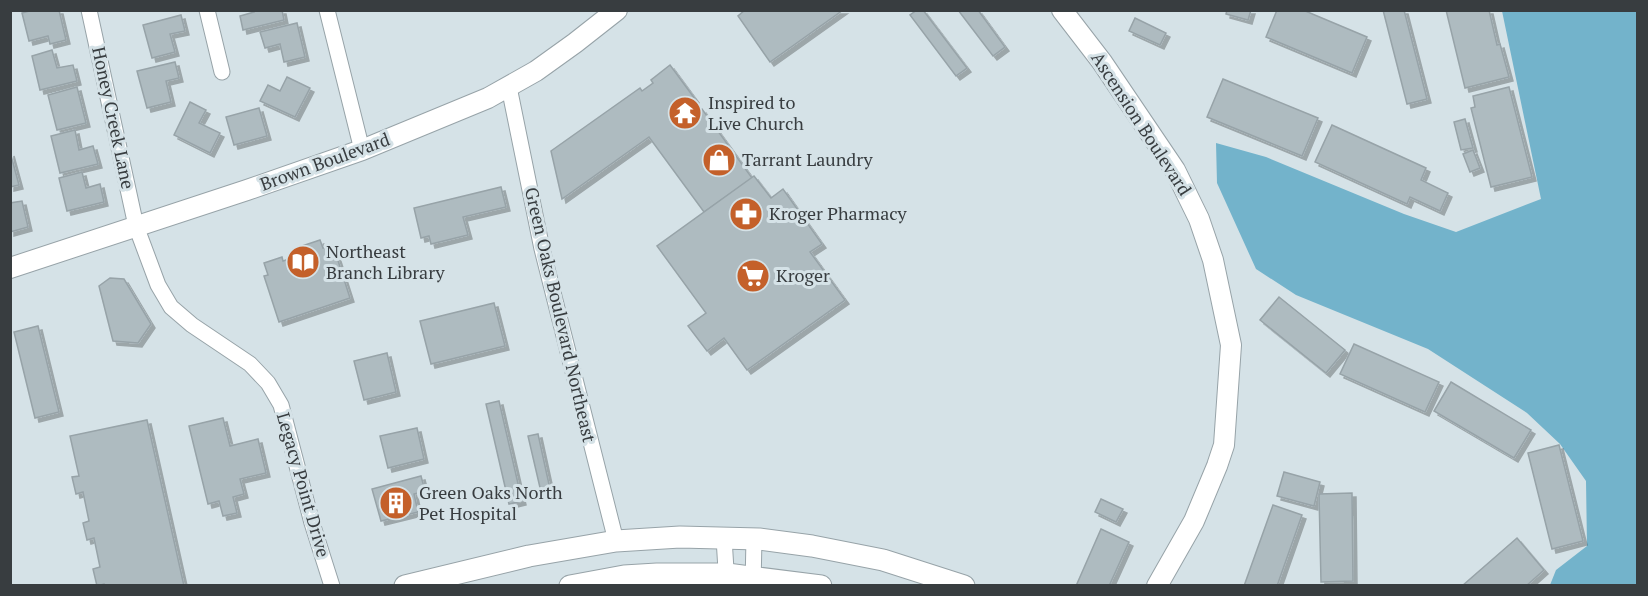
<svg xmlns="http://www.w3.org/2000/svg" width="1648" height="596" font-family="'PT Serif',serif">
<style>
.forest{fill:#73b3cb}
.building{fill:#aebbc0;stroke:#97a3a8;stroke-width:1.5;filter:url(#shadow)}
.lines{fill:none;stroke-linecap:round;stroke-linejoin:round}
.minor-casing{stroke:#97a3a8;stroke-width:17}
.tertiary-casing{stroke:#97a3a8;stroke-width:22}
.secondary-casing{stroke:#97a3a8;stroke-width:23}
.minor{stroke:#fff;stroke-width:15}
.tertiary{stroke:#fff;stroke-width:20}
.secondary{stroke:#fff;stroke-width:21}
.labels{text-anchor:middle;stroke-width:6;stroke-linejoin:round;paint-order:stroke}
.poi-label{font-size:18px;fill:#383d40;stroke:#d5e2e7;text-anchor:start}
.street-label{font-size:18px;fill:#383d40;stroke:#d5e2e7}
</style>
<defs>
<filter id="shadow"><feDropShadow dx="4" dy="4" stdDeviation="0" flood-color="#0004"/></filter>
</defs>
<rect width="100%" height="100%" fill="#d5e2e7"/>
<polygon class="forest" points="1502,11 1637,11 1637,585 1550,585 1556,570 1587,546 1586,481 1560,444 1527,413 1428,349 1296,295 1256,269 1217,183 1216,143 1266,157 1404,214 1456,232 1541,199"/>
<g class="building">
<polygon points="33,10 59,10 66,40 50,44 48,36 29,41 22,13"/>
<polygon points="253,10 282,10 284,20 243,30 240,16 254,12"/>
<polygon points="745,10 843,10 770,62 738,16"/>
<polygon points="917,10 923,10 967,68 956,76 910,15"/>
<polygon points="958,10 978,10 1005,47 993,56"/>
<polygon points="1227,10 1251,10 1248,20 1226,14"/>
<polygon points="1277,10 1303,10 1367,37 1352,73 1266,37"/>
<polygon points="1383,10 1404,10 1427,99 1407,104"/>
<polygon points="1446,10 1489,10 1497,45 1500,44 1509,77 1465,88"/>
<polygon points="181,15 185,31 170,34 175,52 152,58 143,25"/>
<polygon points="1135,18 1166,33 1160,45 1129,31"/>
<polygon points="297,23 305,57 284,62 280,44 265,48 260,32"/>
<polygon points="52,50 57,68 73,65 77,81 40,90 32,56"/>
<polygon points="175,62 179,78 166,81 171,102 147,108 137,71"/>
<polygon points="670,65 695,99 689,104 696,114 702,109 752,178 704,212 649,137 562,199 551,151 640,88 642,91 653,83 651,80"/>
<polygon points="287,77 310,88 295,117 260,101 268,85 280,91"/>
<polygon points="1223,79 1318,118 1302,156 1207,117"/>
<polygon points="77,87 86,123 57,130 48,95"/>
<polygon points="1509,87 1532,177 1491,187 1471,108 1475,107 1473,96"/>
<polygon points="190,102 206,110 199,123 220,133 210,153 174,135"/>
<polygon points="259,108 267,136 234,145 226,117"/>
<polygon points="1465,119 1473,148 1461,150 1454,122"/>
<polygon points="1332,125 1426,168 1421,180 1448,193 1440,211 1410,197 1407,204 1315,162"/>
<polygon points="75,130 79,150 93,146 98,164 60,173 51,136"/>
<polygon points="1473,150 1480,168 1470,172 1463,154"/>
<polygon points="10,152 19,185 10,187"/>
<polygon points="82,172 86,188 100,184 104,202 67,211 59,178"/>
<polygon points="754,176 771,198 783,189 822,244 810,252 845,300 747,370 724,338 707,351 688,326 706,313 657,246"/>
<polygon points="501,187 506,207 463,217 468,235 431,244 429,236 421,238 414,208"/>
<polygon points="22,201 28,227 10,232 10,203"/>
<polygon points="320,240 323,248 333,245 350,298 279,322 264,276 268,275 264,263 282,257 283,261 305,254 302,246"/>
<polygon points="110,278 124,279 151,324 138,343 113,341 99,286"/>
<polygon points="1279,297 1345,350 1326,373 1260,320"/>
<polygon points="494,303 505,346 431,364 420,321"/>
<polygon points="38,326 59,412 35,418 14,332"/>
<polygon points="1354,344 1439,382 1425,412 1340,374"/>
<polygon points="387,353 396,392 364,400 354,361"/>
<polygon points="1451,382 1531,430 1514,458 1434,411"/>
<polygon points="499,401 522,501 509,504 486,404"/>
<polygon points="223,418 230,446 258,439 266,473 240,479 244,494 233,497 237,513 223,516 219,501 208,504 189,426"/>
<polygon points="147,420 184,586 104,586 104,584 97,586 93,569 100,567 94,538 87,540 83,523 89,521 83,492 76,494 72,477 79,476 70,436"/>
<polygon points="417,428 424,459 388,468 380,436"/>
<polygon points="538,434 550,489 541,492 528,436"/>
<polygon points="1559,445 1583,541 1552,549 1528,453"/>
<polygon points="1284,472 1320,482 1314,506 1277,496"/>
<polygon points="421,476 425,491 414,494 418,512 381,521 372,489"/>
<polygon points="1352,493 1353,581 1321,582 1319,494"/>
<polygon points="1101,499 1123,509 1116,522 1095,512"/>
<polygon points="1273,505 1302,515 1277,586 1244,586"/>
<polygon points="1101,529 1129,542 1109,586 1076,586"/>
<polygon points="1517,538 1544,570 1526,586 1462,586"/>
</g>
<g class="lines">
<defs>
<g id="minor">
<polyline points="89,10 136,226 158,285 171,307 192,325 250,364 268,383 281,405 312,523 332,586"/>
<polyline points="207,10 222,72"/>
<polyline points="327,10 362,150"/>
<polyline points="509,87 542,249 616,541"/>
<polyline points="724,538 727,586"/>
<polyline points="753,586 754,538"/>
</g>
<g id="tertiary">
<polyline points="1062,10 1102,62 1175,170 1199,219 1213,260 1231,345 1224,445 1217,466 1194,521 1157,586"/>
<polyline points="10,268 247,190 362,150 488,98 536,71 575,43 617,10"/>
</g>
<g id="secondary">
<polyline points="405,586 529,556 616,541 680,537 759,539 812,546 883,560 964,586"/>
<polyline points="570,586 624,576 657,574 727,574 821,586"/>
</g>
</defs>
<use href="#minor" class="minor-casing"/>
<use href="#tertiary" class="tertiary-casing"/>
<use href="#secondary" class="secondary-casing"/>
<use href="#minor" class="minor"/>
<use href="#tertiary" class="tertiary"/>
<use href="#secondary" class="secondary"/>
</g>
<defs>
<symbol id="temple-disc" viewBox="-11 -11 22 22"><circle r="9.5" fill="#c4602a" stroke="#d5e2e7"/><path d="M0-6L5-2H3V0L6.5 2.5H4V6H1.5V3h-3V6H-4V2.5H-6.5L-3 0V-2H-5Z" fill="#fff"/></symbol>
<symbol id="shop-disc" viewBox="-11 -11 22 22"><circle r="9.5" fill="#c4602a" stroke="#d5e2e7"/><path d="M-5-2.5h2.3a2.7 3.5 0 0 1 5.4 0H5L5.5 6h-11ZM-1.5-2.5h3a1.5 2.3 0 0 0-3 0Z" fill="#fff"/></symbol>
<symbol id="pharmacy-disc" viewBox="-11 -11 22 22"><circle r="9.5" fill="#c4602a" stroke="#d5e2e7"/><path d="M-2-6h4v4h4v4h-4v4h-4v-4h-4v-4h4Z" fill="#fff"/></symbol>
<symbol id="library-disc" viewBox="-11 -11 22 22"><circle r="9.5" fill="#c4602a" stroke="#d5e2e7"/><path d="M-6-4Q-3-5.5-.7-3.5V5Q-3 3-6 4ZM6-4Q3-5.5 .7-3.5V5Q3 3 6 4Z" fill="#fff"/></symbol>
<symbol id="supermarket-disc" viewBox="-11 -11 22 22"><circle r="9.5" fill="#c4602a" stroke="#d5e2e7"/><path d="M-6-5.5h2.5l.6 2H6L4.5 2H-2.5L-4.4-4H-6ZM-1.5 3.2a1.3 1.3 0 1 0 .1 0ZM3 3.2a1.3 1.3 0 1 0 .1 0Z" fill="#fff"/></symbol>
<symbol id="building-disc" viewBox="-11 -11 22 22"><circle r="9.5" fill="#c4602a" stroke="#d5e2e7"/><path d="M-4-6H4V6H1V3H-1V6H-4ZM-2.5-4.3h1.7v1.8h-1.7ZM.8-4.3h1.7v1.8H.8ZM-2.5-1h1.7V.8h-1.7ZM.8-1h1.7V.8H.8Z" fill="#fff"/></symbol>
</defs>
<g fill-rule="evenodd">
<use href="#temple-disc" x="666" y="94" width="38" height="38"/>
<use href="#shop-disc" x="700" y="141" width="38" height="38"/>
<use href="#pharmacy-disc" x="727" y="195" width="38" height="38"/>
<use href="#library-disc" x="284" y="243" width="38" height="38"/>
<use href="#supermarket-disc" x="734" y="257" width="38" height="38"/>
<use href="#building-disc" x="377" y="484" width="38" height="38"/>
</g>
<g class="labels">
<g class="poi-label">
<text x="708" y="109">Inspired to<tspan x="708" dy="21">Live Church</tspan></text>
<text x="742" y="166">Tarrant Laundry</text>
<text x="769" y="220">Kroger Pharmacy</text>
<text x="326" y="258">Northeast<tspan x="326" dy="21">Branch Library</tspan></text>
<text x="776" y="282">Kroger</text>
<text x="419" y="499">Green Oaks North<tspan x="419" dy="21">Pet Hospital</tspan></text>
</g>
<g class="street-label">
<text transform="translate(113 118) rotate(78)" y="6">Honey Creek Lane</text>
<text transform="translate(1141 124) rotate(57)" y="6">Ascension Boulevard</text>
<text transform="translate(325 162) rotate(-20)" y="6">Brown Boulevard</text>
<text transform="translate(560 315) rotate(77)" y="6">Green Oaks Boulevard Northeast</text>
<text transform="translate(303 485) rotate(74)" y="6">Legacy Point Drive</text>
</g>
</g>
<rect width="1648" height="596" fill="none" stroke="#383d40" stroke-width="24"/>
</svg>
